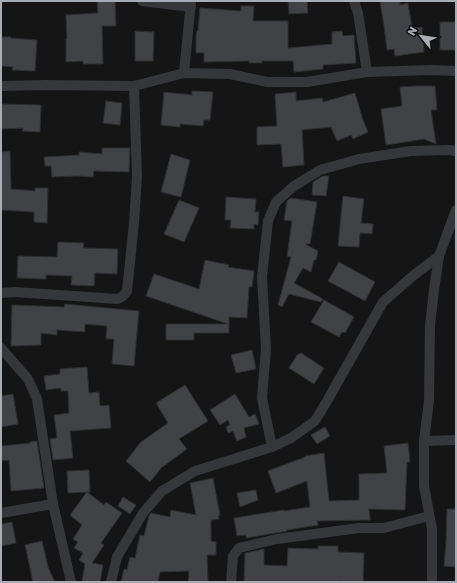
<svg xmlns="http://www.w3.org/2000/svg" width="457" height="583" font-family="Rubik,sans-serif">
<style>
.building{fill:#414246;stroke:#2f2f32}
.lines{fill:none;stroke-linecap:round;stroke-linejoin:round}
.minor{stroke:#36373b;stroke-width:10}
</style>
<rect width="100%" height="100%" fill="#151516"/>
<g class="building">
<polygon points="97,1 115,1 116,26 102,26 103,64 83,64 83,61 66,62 66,39 67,39 66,15 98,13"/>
<polygon points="288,1 307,1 308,13 289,14"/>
<polygon points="388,1 400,1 400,5 408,3 412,28 422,27 424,52 395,56 394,49 387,50 384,26 380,2"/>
<polygon points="241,6 254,6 253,21 288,21 288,48 332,44 332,32 342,31 343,36 354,35 356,63 323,65 323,69 294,72 293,61 262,61 262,63 249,63 249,61 204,62 204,53 196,53 196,36 197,31 198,31 200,8 241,11"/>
<rect x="440" y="22" width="16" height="28"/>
<polygon points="135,31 154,32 153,61 135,61"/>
<polygon points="1,37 11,37 11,38 37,40 35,71 12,70 13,67 1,66"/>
<polygon points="414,86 435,86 437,110 431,110 436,144 424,139 386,145 381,109 402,106 400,87"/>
<polygon points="192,91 213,92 210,120 204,120 203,126 180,124 180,127 161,125 164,92 192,95"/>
<polygon points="296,92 296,101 322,98 323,102 355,93 363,120 368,132 353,139 351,135 337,141 331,127 302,130 304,165 283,167 281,144 257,145 257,127 277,126 275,94"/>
<polygon points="106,101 122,103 120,125 103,123"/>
<polygon points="1,104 41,105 40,132 22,131 23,128 1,129"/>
<polygon points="102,148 130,148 129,172 94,171 93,177 77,176 52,177 51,166 45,166 44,157 79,155 79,152 102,154"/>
<polygon points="10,151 11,189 35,191 35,188 48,188 47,223 34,222 34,212 1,210 1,152"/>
<polygon points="171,154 190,160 181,197 161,192"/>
<polygon points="323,176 329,176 326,196 312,195 313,182"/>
<polygon points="343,196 364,199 361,223 373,224 372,234 360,233 359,247 338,246 340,225"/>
<polygon points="226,197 256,199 255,212 259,212 258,225 254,224 254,229 230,228 231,220 225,220"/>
<polygon points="291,198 317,202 310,244 305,244 318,251 316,260 314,260 311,272 303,268 294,283 323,299 321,302 289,294 282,307 278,305 291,257 287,256 292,221 284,220 287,201"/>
<polygon points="179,200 199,208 184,242 164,234"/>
<polygon points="58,242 84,243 83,248 118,249 117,274 95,273 94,286 71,285 72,276 46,275 46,279 17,278 18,256 57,257"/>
<polygon points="205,260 229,265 228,267 254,271 252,287 249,287 247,318 229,317 229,333 194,333 194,340 166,340 166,324 228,324 146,296 154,274 199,289"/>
<polygon points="339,262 375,282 365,301 328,281"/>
<polygon points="324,300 354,317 345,333 342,332 339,337 311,322"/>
<polygon points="65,304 139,311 134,366 112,364 114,339 106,339 107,326 85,324 85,332 57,330 57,335 41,333 41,345 11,346 12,305 64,307"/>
<polygon points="252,350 256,369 236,373 231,355"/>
<polygon points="301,353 324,368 314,384 289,368 297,355"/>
<polygon points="87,367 89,393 99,392 100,406 109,405 111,428 70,431 73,458 53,460 50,439 57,438 54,415 69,413 68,391 61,391 61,388 46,390 44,376 60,374 60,369"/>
<polygon points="185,385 208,421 179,439 187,449 161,468 150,482 126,461 141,442 168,423 156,403"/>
<polygon points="13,394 18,424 1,427 1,396"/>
<polygon points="235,394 249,417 255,414 259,424 244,428 246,437 237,441 233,431 228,433 226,427 230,425 228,420 220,425 210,410"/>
<polygon points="325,427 330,436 317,444 311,435"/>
<polygon points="37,441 44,488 11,491 9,460 1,461 1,446 30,443 30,442"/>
<polygon points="408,443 410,462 407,462 405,510 369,509 370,520 317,521 318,525 287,530 287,531 246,538 246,535 237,536 234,518 284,510 284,511 310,507 307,481 276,493 268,471 305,457 305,456 324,453 329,501 359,500 359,474 387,473 384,446"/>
<polygon points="89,470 90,492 68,493 67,471"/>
<polygon points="213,478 220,515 218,516 219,519 211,520 211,541 216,542 216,555 207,555 208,582 188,582 189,571 160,572 158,582 121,582 124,569 127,570 130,557 135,558 140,535 144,536 149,516 151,513 170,517 171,510 196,515 190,483"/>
<polygon points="256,490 258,500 240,507 237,493"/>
<polygon points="87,492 104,505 106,502 122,513 101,543 104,545 92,563 103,565 100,582 82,582 85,564 79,560 83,553 74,548 78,542 73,539 82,525 70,515"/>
<polygon points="123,497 136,505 130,514 118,506"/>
<polygon points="447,509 456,509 456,567 444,566 446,542"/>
<polygon points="12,522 16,543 1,546 1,524"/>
<polygon points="42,541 48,567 55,582 33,582 25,545"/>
<polygon points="318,546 338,546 338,552 364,553 363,582 338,581 338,582 244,582 245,553 264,549 264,565 287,566 288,548 318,549"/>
</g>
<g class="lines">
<g class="minor">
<polyline points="142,1 191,7"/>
<polyline points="354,1 358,13 367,72"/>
<polyline points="184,73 191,1"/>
<polyline points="1,86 46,85 134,86 184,73 230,74 267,82 307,82 367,72 431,70 456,71"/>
<polyline points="1,293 14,292 118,299 123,296 127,291 134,223 137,177 134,86"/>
<polyline points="1,348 28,379 37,399 53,504 71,582"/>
<polyline points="424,441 456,440"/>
<polyline points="272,447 262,398 266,349 262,277 268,221 276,202 294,186 320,170 359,159 411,151 449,150 456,151"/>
<polyline points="1,513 53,504"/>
<polyline points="111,582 117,557 143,513 162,491 195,471 272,447 291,438 315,421 327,401 383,302 414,275 439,256 456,210"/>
<polyline points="231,582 233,556 239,548 277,539 359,528 384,528 429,516"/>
<polyline points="432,582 432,529 424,486 424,441 429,401 430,325 434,290 439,256"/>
</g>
</g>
<rect width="457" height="583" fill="none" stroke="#a7acb6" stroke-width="4"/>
<g transform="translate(421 36) rotate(300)" stroke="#101011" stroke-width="3" paint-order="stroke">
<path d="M0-3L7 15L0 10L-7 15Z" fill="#a7acb6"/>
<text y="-6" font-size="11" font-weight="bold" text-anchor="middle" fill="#a7acb6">N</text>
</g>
</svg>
